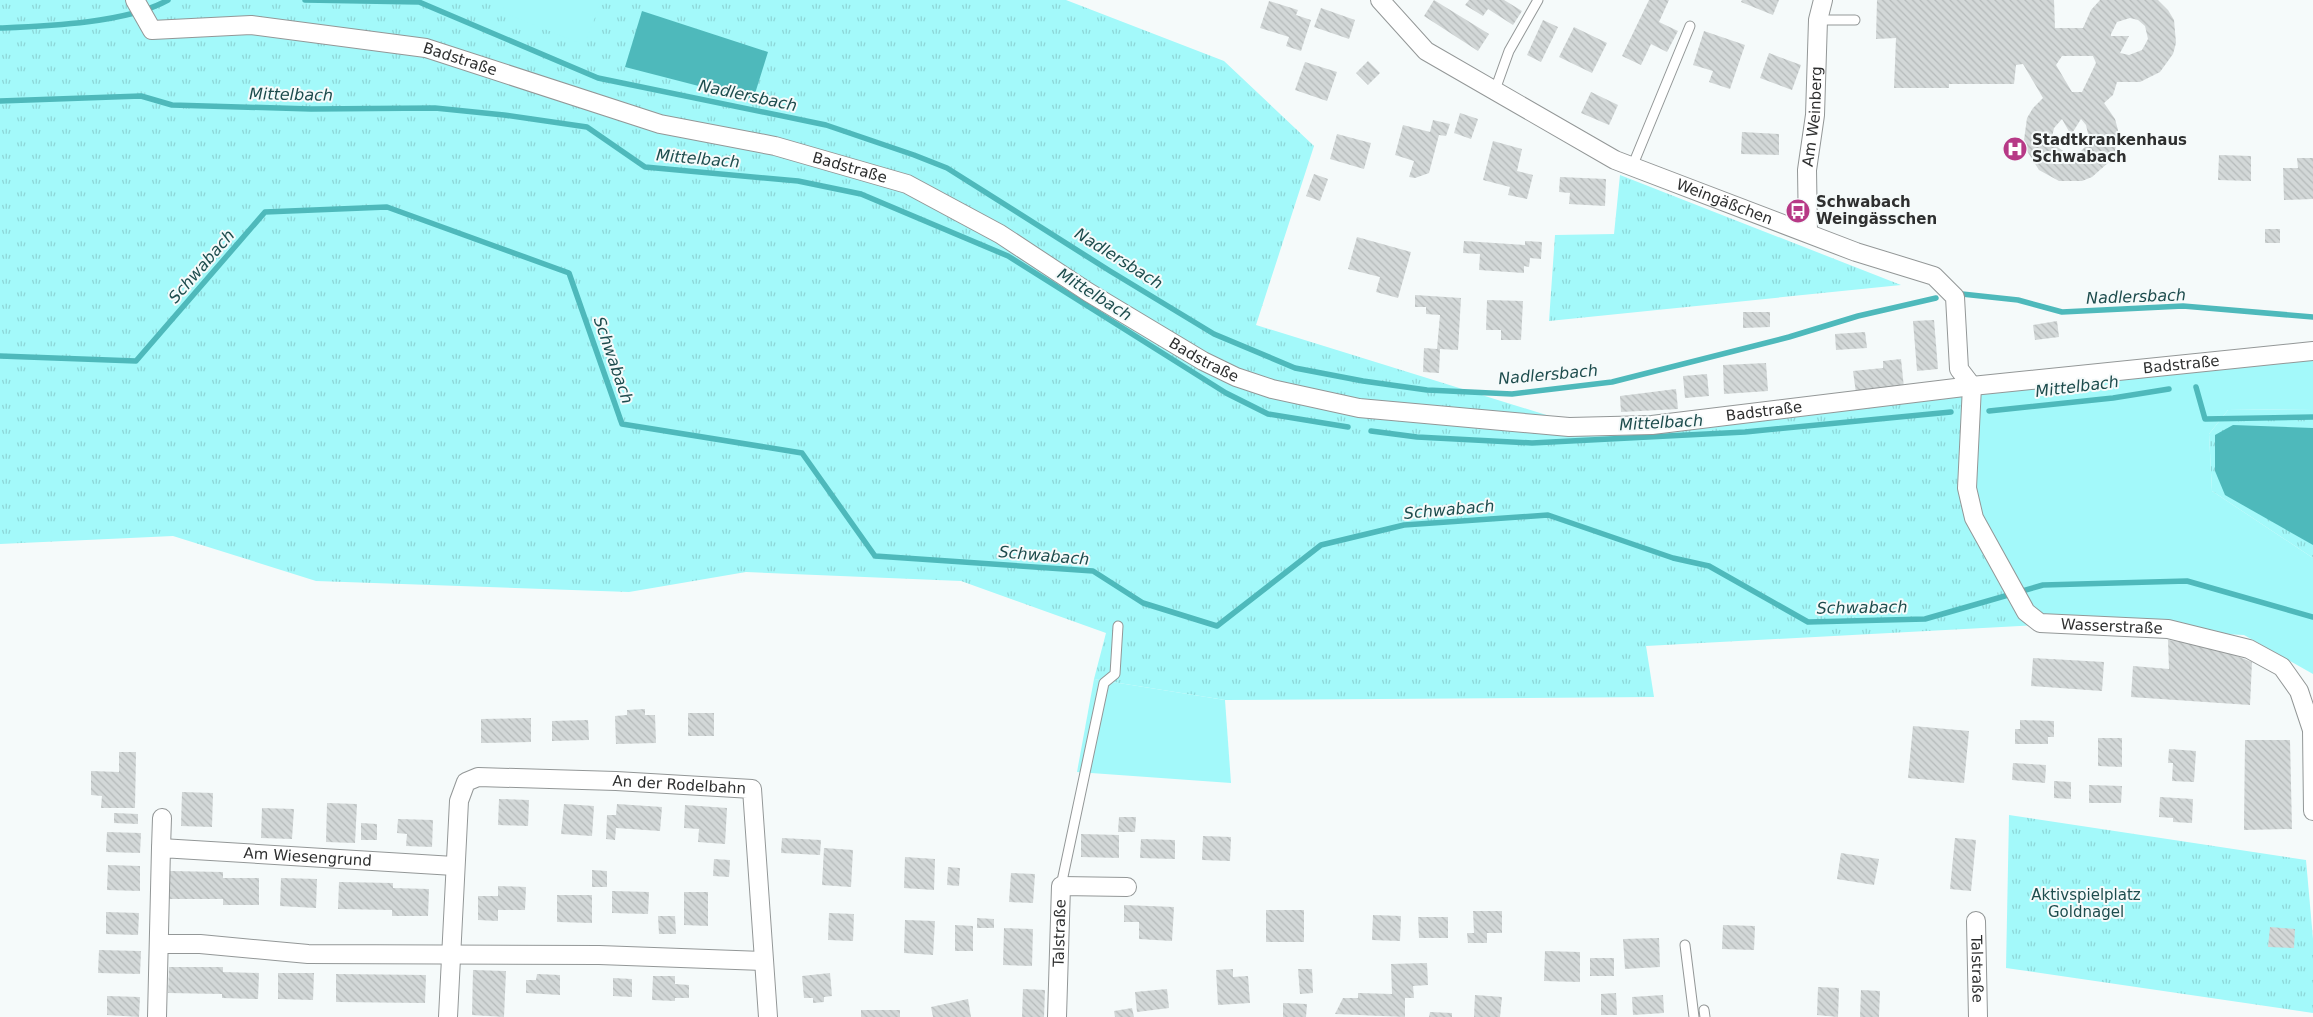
<svg xmlns="http://www.w3.org/2000/svg" width="2313" height="1017" font-family="'DejaVu Sans',sans-serif">
<style>
.grass{fill:url(#grass-tufts)}
.garden{fill:#a3f9fa}
.water{fill:#4eb9bb}
.lines{fill:none;stroke-linecap:round;stroke-linejoin:round}
.stream{stroke:#4eb9bb;stroke-width:5.5}
.building{fill:url(#building-back-hatch);fill-rule:evenodd}
.service-casing{stroke:#939797;stroke-width:11}
.minor-casing{stroke:#939797;stroke-width:20}
.service{stroke:#fff;stroke-width:9}
.minor{stroke:#fff;stroke-width:18}
.labels{text-anchor:middle;stroke-width:4;stroke-linejoin:round;paint-order:stroke}
.street-label{font-size:15px;fill:#2e2f2f;stroke:#f5fafa}
.poi-label{font-size:15px;font-weight:bold;fill:#2e2f2f;stroke:#f5fafa;text-anchor:start}
.park-label{font-size:15px;fill:#1d4c4d;stroke:#f5fafa}
.water-label{font-size:16px;font-style:italic;fill:#1d4c4d;stroke:#f5fafa}
</style>
<defs>
<pattern id="grass-tufts" width="24" height="20" patternUnits="userSpaceOnUse" patternTransform="scale(1.25)"><rect width="24" height="20" fill="#a3f9fa"/><path d="M3 7l-1-3M5 7V3M7 7l1-3M15 17l-1-3M17 17v-4M19 17l1-3" fill="none" stroke="#8dd6d7"/></pattern>
<pattern id="building-back-hatch" width="6" height="6" patternUnits="userSpaceOnUse" patternTransform="scale(1.25)"><rect width="6" height="6" fill="#d3d8d8"/><path d="M-1 5l2 2M0 0l6 6M5-1l2 2" fill="none" stroke="#b5baba"/></pattern>
</defs>
<rect width="100%" height="100%" fill="#f5fafa"/>
<g class="grass">
<polygon points="0,0 1066,0 1224,61 1314,146 1256,325 1569,422 1968,389 2039,625 1646,646 1654,697 1225,700 1094,679 1106,633 961,581 746,572 629,592 316,581 173,536 0,544"/>
<polygon points="1620,175 1901,285 1549,321 1555,235 1614,234"/>
<polygon points="2313,409 2313,558 2212,491 2209,434 2228,410"/>
<polygon points="2009,815 2306,860 2313,939 2313,1013 2006,968"/>
</g>
<g class="garden">
<polygon points="501,0 602,0 584,45 505,13"/>
<polygon points="2313,357 2313,409 2228,410 2209,434 2212,491 2313,558 2313,674 2244,635 2039,625 1964,487 1968,389"/>
<polygon points="1094,679 1225,700 1231,783 1077,772"/>
</g>
<g class="water">
<polygon points="642,11 768,52 753,100 625,67"/>
<polygon points="2233,425 2313,428 2313,545 2225,495 2215,471 2215,435"/>
</g>
<g class="lines">
<g class="stream">
<polyline points="305,0 419,2 598,78 826,125 914,155 947,168 1110,271 1214,334 1295,368 1363,381 1427,390 1512,394 1612,382 1789,337 1858,316 1936,298"/>
<path d="M0 28C47 26 127 23 168 0"/>
<polyline points="0,101 141,96 172,105 311,109 435,108 504,115 587,127 645,167 798,181 861,194 1008,256 1226,393 1268,414 1348,427"/>
<polyline points="1962,294 2018,300 2062,312 2183,306 2313,317"/>
<polyline points="0,356 136,361 265,212 387,207 569,273 622,424 802,453 875,556 1093,571 1143,603 1217,626 1321,545 1404,525 1548,515 1673,558 1709,566 1808,622 1925,619 2043,585 2187,581 2313,617"/>
<polyline points="2196,387 2205,419 2313,417"/>
<polyline points="1989,411 2113,398 2169,389"/>
<polyline points="1371,431 1417,437 1532,443 1745,432 1951,412"/>
</g>
</g>
<g class="building">
<polygon points="1434,0 1489,34 1478,51 1424,16"/>
<polygon points="1469,0 1504,0 1522,11 1513,25 1488,9 1483,16 1465,5"/>
<polygon points="1649,0 1669,0 1659,22 1678,31 1667,52 1651,44 1641,65 1622,56"/>
<polygon points="1742,0 1779,0 1773,15 1741,2"/>
<path d="M1877 0H2054L2055 28H2083L2091 10 2100 0H2158L2168 10 2174 20 2176 43 2173 54 2160 72 2140 82H2117L2113 95 2104 103 2115 119 2118 130 2115 152 2109 162 2092 177 2082 181H2059L2039 170 2027 151 2024 140 2027 118 2033 108 2043 98 2023 64 2016 65 2014 84H1949V88H1894L1896 38 1876 39ZM2130 18 2138 20 2145 26 2148 39 2142 50 2129 55 2120 53 2129 36H2111V34L2117 22ZM2062 56H2093L2096 63 2082 92H2072L2056 65ZM2062 119 2071 135 2081 119 2086 125 2089 138 2086 146 2080 152 2066 153 2056 146 2052 137 2054 128Z"/>
<polygon points="1269,1 1298,10 1296,15 1311,20 1301,51 1286,46 1289,37 1260,28"/>
<polygon points="1321,8 1355,20 1349,39 1314,27"/>
<polygon points="1543,20 1558,27 1541,62 1527,55"/>
<polygon points="1574,27 1607,43 1592,73 1559,57"/>
<polygon points="1704,31 1745,45 1730,89 1709,82 1713,71 1693,65"/>
<polygon points="1769,53 1801,65 1792,90 1760,78"/>
<polygon points="1368,61 1380,73 1368,85 1356,73"/>
<polygon points="1305,62 1337,72 1327,101 1295,90"/>
<polygon points="1591,92 1618,105 1609,125 1581,113"/>
<polygon points="1460,113 1478,119 1471,139 1454,133"/>
<polygon points="1433,120 1450,124 1446,136 1439,135 1429,173 1415,178 1409,177 1414,161 1395,155 1403,125 1430,132"/>
<polygon points="1742,132 1779,134 1779,155 1741,154"/>
<polygon points="1337,134 1371,143 1364,169 1330,159"/>
<polygon points="1493,141 1522,149 1517,171 1533,175 1527,199 1508,195 1510,187 1483,180"/>
<polygon points="2219,155 2251,156 2251,181 2218,180"/>
<polygon points="2297,158 2313,158 2313,199 2284,200 2283,168 2298,168"/>
<polygon points="1314,174 1328,179 1320,201 1306,196"/>
<polygon points="1560,177 1606,179 1605,206 1569,204 1570,193 1559,192"/>
<rect x="2265" y="229" width="15" height="14"/>
<polygon points="1357,237 1411,252 1398,298 1376,292 1380,277 1348,269"/>
<polygon points="1464,241 1525,245 1525,241 1542,242 1541,259 1530,258 1529,267 1524,266 1524,273 1479,270 1480,254 1463,253"/>
<polygon points="1415,295 1461,298 1458,350 1440,349 1439,373 1423,372 1424,348 1437,349 1440,315 1426,314 1426,307 1415,307"/>
<polygon points="1487,300 1523,301 1521,340 1501,340 1501,330 1486,330"/>
<polygon points="1743,312 1770,312 1770,327 1743,328"/>
<polygon points="1934,320 1938,369 1917,371 1913,321"/>
<polygon points="2057,321 2059,337 2035,340 2033,325"/>
<polygon points="1865,332 1867,348 1836,350 1835,334"/>
<polygon points="1901,359 1904,388 1856,393 1853,371 1883,368 1883,361"/>
<polygon points="1766,363 1768,391 1724,394 1723,365"/>
<polygon points="1707,374 1709,396 1685,398 1683,376"/>
<polygon points="1676,389 1678,409 1621,412 1620,396"/>
<polygon points="2168,640 2211,646 2252,662 2250,705 2131,697 2133,666 2169,669"/>
<polygon points="2033,658 2104,662 2102,691 2031,686"/>
<polygon points="645,709 645,715 655,715 656,743 616,744 615,716 627,715 627,710"/>
<rect x="688" y="713" width="26" height="23"/>
<polygon points="531,718 531,742 481,743 481,719"/>
<polygon points="588,720 589,740 552,741 552,721"/>
<polygon points="2020,720 2054,721 2054,737 2048,737 2048,744 2015,744 2015,729 2020,729"/>
<polygon points="1913,726 1969,731 1964,783 1908,778"/>
<polygon points="2098,738 2122,738 2122,767 2098,766"/>
<polygon points="2245,740 2290,740 2292,829 2244,830"/>
<polygon points="2169,749 2196,751 2194,782 2172,781 2173,763 2168,763"/>
<polygon points="119,752 136,752 135,808 101,808 102,796 91,795 91,771 119,772"/>
<polygon points="2013,763 2046,765 2045,783 2012,780"/>
<polygon points="2054,781 2071,782 2071,799 2054,798"/>
<polygon points="2089,785 2122,786 2121,803 2089,803"/>
<polygon points="182,792 213,793 212,827 181,826"/>
<polygon points="2160,797 2193,799 2192,823 2173,822 2173,818 2159,817"/>
<polygon points="499,799 529,800 528,826 498,825"/>
<polygon points="327,803 357,804 355,843 326,842"/>
<polygon points="564,804 594,806 592,836 561,834"/>
<polygon points="617,804 662,807 660,831 616,828 615,840 606,839 607,815 616,815"/>
<polygon points="685,805 727,808 725,844 698,842 699,829 684,828"/>
<polygon points="262,808 294,809 292,839 261,838"/>
<polygon points="114,813 138,814 138,824 114,823"/>
<polygon points="1119,817 1136,817 1135,832 1118,832"/>
<polygon points="398,819 433,820 432,847 406,846 407,834 397,833"/>
<polygon points="361,823 377,824 377,840 361,840"/>
<polygon points="107,832 141,833 140,853 106,852"/>
<polygon points="1081,834 1119,835 1119,858 1081,857"/>
<polygon points="1203,836 1231,837 1230,861 1202,860"/>
<polygon points="782,838 821,840 820,855 781,853"/>
<polygon points="1955,838 1976,840 1971,891 1950,889"/>
<polygon points="1141,839 1175,840 1175,859 1140,858"/>
<polygon points="824,848 853,850 851,887 822,885"/>
<polygon points="1841,853 1879,859 1874,885 1837,879"/>
<polygon points="905,857 935,859 934,890 904,888"/>
<polygon points="714,859 730,860 729,877 713,876"/>
<polygon points="108,865 140,866 140,891 107,890"/>
<polygon points="948,867 960,868 959,886 947,885"/>
<polygon points="592,870 607,871 607,887 592,887"/>
<polygon points="170,871 223,872 223,878 259,878 259,905 223,905 223,899 169,899"/>
<polygon points="1011,873 1035,874 1033,903 1009,902"/>
<polygon points="281,878 317,879 316,908 280,906"/>
<polygon points="339,882 393,883 393,888 429,889 428,916 392,916 392,910 338,909"/>
<polygon points="498,886 526,887 525,910 498,910 498,921 478,920 478,896 498,896"/>
<polygon points="612,891 649,892 648,914 612,913"/>
<polygon points="684,892 708,892 708,926 684,925"/>
<polygon points="557,895 592,895 592,923 557,922"/>
<polygon points="1124,905 1174,907 1172,941 1139,939 1139,922 1124,922"/>
<rect x="1266" y="910" width="38" height="32"/>
<polygon points="1473,911 1502,911 1502,933 1487,933 1487,943 1468,943 1467,933 1474,933"/>
<polygon points="106,912 139,913 138,935 106,934"/>
<polygon points="829,913 854,914 853,941 828,940"/>
<polygon points="1373,915 1401,916 1400,941 1372,940"/>
<polygon points="658,916 675,916 676,934 659,934"/>
<polygon points="1418,917 1448,917 1448,938 1419,938"/>
<polygon points="977,918 994,919 994,928 977,928"/>
<polygon points="905,920 935,921 933,955 904,953"/>
<polygon points="955,925 973,926 973,951 955,951"/>
<polygon points="1723,925 1755,926 1754,950 1722,949"/>
<polygon points="2270,927 2295,929 2294,948 2268,947"/>
<polygon points="1004,928 1033,929 1032,966 1003,965"/>
<polygon points="1659,938 1660,967 1625,969 1623,939"/>
<polygon points="99,950 141,951 140,974 98,973"/>
<polygon points="1545,951 1580,952 1580,982 1544,981"/>
<rect x="1590" y="958" width="24" height="18"/>
<polygon points="1427,963 1428,985 1413,986 1414,998 1405,998 1405,1017 1335,1014 1343,998 1358,998 1358,993 1392,994 1391,964"/>
<polygon points="169,967 223,967 223,972 259,973 258,999 222,998 222,994 168,993"/>
<polygon points="1233,969 1233,977 1248,976 1250,1003 1218,1005 1216,970"/>
<polygon points="1298,969 1312,969 1313,993 1300,994"/>
<polygon points="473,970 506,971 504,1017 472,1015"/>
<polygon points="278,973 314,973 313,1000 278,999"/>
<polygon points="830,973 832,996 824,997 824,1002 813,1003 813,998 804,998 802,976"/>
<polygon points="336,974 426,975 425,1003 336,1002"/>
<polygon points="537,974 560,975 560,995 526,993 526,980 536,980"/>
<polygon points="653,976 675,976 675,984 689,985 689,998 675,998 675,1001 652,1000"/>
<polygon points="613,978 632,979 632,997 613,996"/>
<polygon points="1818,987 1839,988 1838,1017 1817,1015"/>
<polygon points="1023,989 1045,990 1044,1017 1022,1017"/>
<polygon points="1167,989 1169,1008 1137,1012 1135,992"/>
<polygon points="1861,990 1880,991 1879,1017 1860,1017"/>
<polygon points="1616,993 1617,1015 1601,1015 1601,994"/>
<polygon points="1475,995 1502,997 1500,1017 1474,1017"/>
<polygon points="1663,995 1664,1013 1633,1015 1632,997"/>
<polygon points="107,996 140,997 139,1017 107,1015"/>
<polygon points="968,999 971,1017 933,1017 931,1007"/>
<polygon points="1283,1003 1307,1004 1306,1017 1283,1017"/>
<polygon points="1132,1008 1134,1017 1115,1017 1114,1011"/>
<rect x="861" y="1010" width="39" height="7"/>
<polygon points="1430,1012 1452,1013 1452,1017 1429,1017"/>
</g>
<g class="lines">
<defs>
<g id="service">
<polyline points="1818,20 1855,20"/>
<polyline points="1495,90 1509,51 1538,0"/>
<polyline points="1632,167 1690,26"/>
<polyline points="1061,886 1104,683 1115,674 1118,626"/>
<polyline points="1685,945 1694,1017"/>
<polyline points="1704,1010 1705,1017"/>
</g>
<g id="minor">
<path id="s1" d="M135 0 152 30 251 25 426 48 660 124 775 146 907 184 1000 234 1088 292 1203 361 1236 377 1272 389 1359 408 1569 427 1652 425 1972 386 2313 351"/>
<path id="s2" d="M1380 0 1426 51 1615 160 1856 252 1934 276 1955 297 1959 369 1972 386"/>
<path id="s3" d="M1808 232 1807 170 1815 115 1818 20 1823 0"/>
<path id="s4" d="M1972 386 1967 488 1974 518 2026 612 2040 623 2168 629 2249 649 2282 667 2299 691 2312 730 2313 811"/>
<polyline points="161,848 162,818"/>
<path id="s5" d="M1976 921 1978 1017"/>
<polyline points="159,944 200,944 308,954 599,955 763,961"/>
<path id="s6" d="M157 1017 161 848 454 866"/>
<path id="s7" d="M448 1017 459 801 466 782 478 777 616 781 752 789 768 1017"/>
<path id="s8" d="M1057 1017 1061 886 1127 887"/>
</g>
</defs>
<use href="#service" class="service-casing"/>
<use href="#minor" class="minor-casing"/>
<use href="#service" class="service"/>
<use href="#minor" class="minor"/>
</g>
<defs>
<symbol id="hospital-disc" viewBox="-11 -11 22 22"><circle r="9.5" fill="#b73986" stroke="#f5fafa"/><path d="M-5-5h3v3.5h4V-5h3V5h-3V1.5h-4V5h-3Z" fill="#fff"/></symbol>
<symbol id="bus-disc" viewBox="-11 -11 22 22"><circle r="9.5" fill="#b73986" stroke="#f5fafa"/><path d="M-5-6H5V4H4V6H2V4H-2V6H-4V4H-5ZM-3.5-4V0h7V-4ZM-3.5 1.2v1.5H-2V1.2ZM2 1.2v1.5H3.5V1.2Z" fill="#fff"/></symbol>
</defs>
<g fill-rule="evenodd">
<use href="#hospital-disc" x="2001" y="135" width="28" height="28"/>
<use href="#bus-disc" x="1784" y="197" width="28" height="28"/>
</g>
<g class="labels">
<g class="street-label">
<text dy="5" stroke="none"><textPath href="#s1" startOffset="346">Badstraße</textPath></text>
<text dy="5" stroke="none"><textPath href="#s3" startOffset="116">Am Weinberg</textPath></text>
<text dy="5" stroke="none"><textPath href="#s1" startOffset="751">Badstraße</textPath></text>
<text dy="5" stroke="none"><textPath href="#s2" startOffset="404">Weingäßchen</textPath></text>
<text dy="5" stroke="none"><textPath href="#s1" startOffset="1156">Badstraße</textPath></text>
<text dy="5" stroke="none"><textPath href="#s1" startOffset="2146">Badstraße</textPath></text>
<text dy="5" stroke="none"><textPath href="#s1" startOffset="1726">Badstraße</textPath></text>
<text dy="5" stroke="none"><textPath href="#s4" startOffset="330">Wasserstraße</textPath></text>
<text dy="5" stroke="none"><textPath href="#s7" startOffset="451">An der Rodelbahn</textPath></text>
<text dy="5" stroke="none"><textPath href="#s6" startOffset="316">Am Wiesengrund</textPath></text>
<text dy="5" stroke="none"><textPath href="#s8" startOffset="84">Talstraße</textPath></text>
<text dy="5" stroke="none"><textPath href="#s5" startOffset="48">Talstraße</textPath></text>
</g>
<g class="poi-label">
<text x="2032" y="145">Stadtkrankenhaus<tspan x="2032" dy="17">Schwabach</tspan></text>
<text x="1816" y="207">Schwabach<tspan x="1816" dy="17">Weingässchen</tspan></text>
</g>
<g class="park-label">
<text x="2086" y="900">Aktivspielplatz<tspan x="2086" dy="17">Goldnagel</tspan></text>
</g>
<g class="water-label">
<text transform="translate(291 94) rotate(1)" y="6">Mittelbach</text>
<text transform="translate(748 95) rotate(12)" y="6">Nadlersbach</text>
<text transform="translate(698 158) rotate(5)" y="6">Mittelbach</text>
<text transform="translate(1119 258) rotate(32)" y="6">Nadlersbach</text>
<text transform="translate(201 266) rotate(-49)" y="6">Schwabach</text>
<text transform="translate(1095 294) rotate(32)" y="6">Mittelbach</text>
<text transform="translate(2136 296) rotate(-2)" y="6">Nadlersbach</text>
<text transform="translate(614 360) rotate(71)" y="6">Schwabach</text>
<text transform="translate(1548 374) rotate(-5)" y="6">Nadlersbach</text>
<text transform="translate(2077 386) rotate(-7)" y="6">Mittelbach</text>
<text transform="translate(1661 422) rotate(-3)" y="6">Mittelbach</text>
<text transform="translate(1449 509) rotate(-5)" y="6">Schwabach</text>
<text transform="translate(1044 555) rotate(5)" y="6">Schwabach</text>
<text transform="translate(1862 607) rotate(-1)" y="6">Schwabach</text>
</g>
</g>
</svg>
